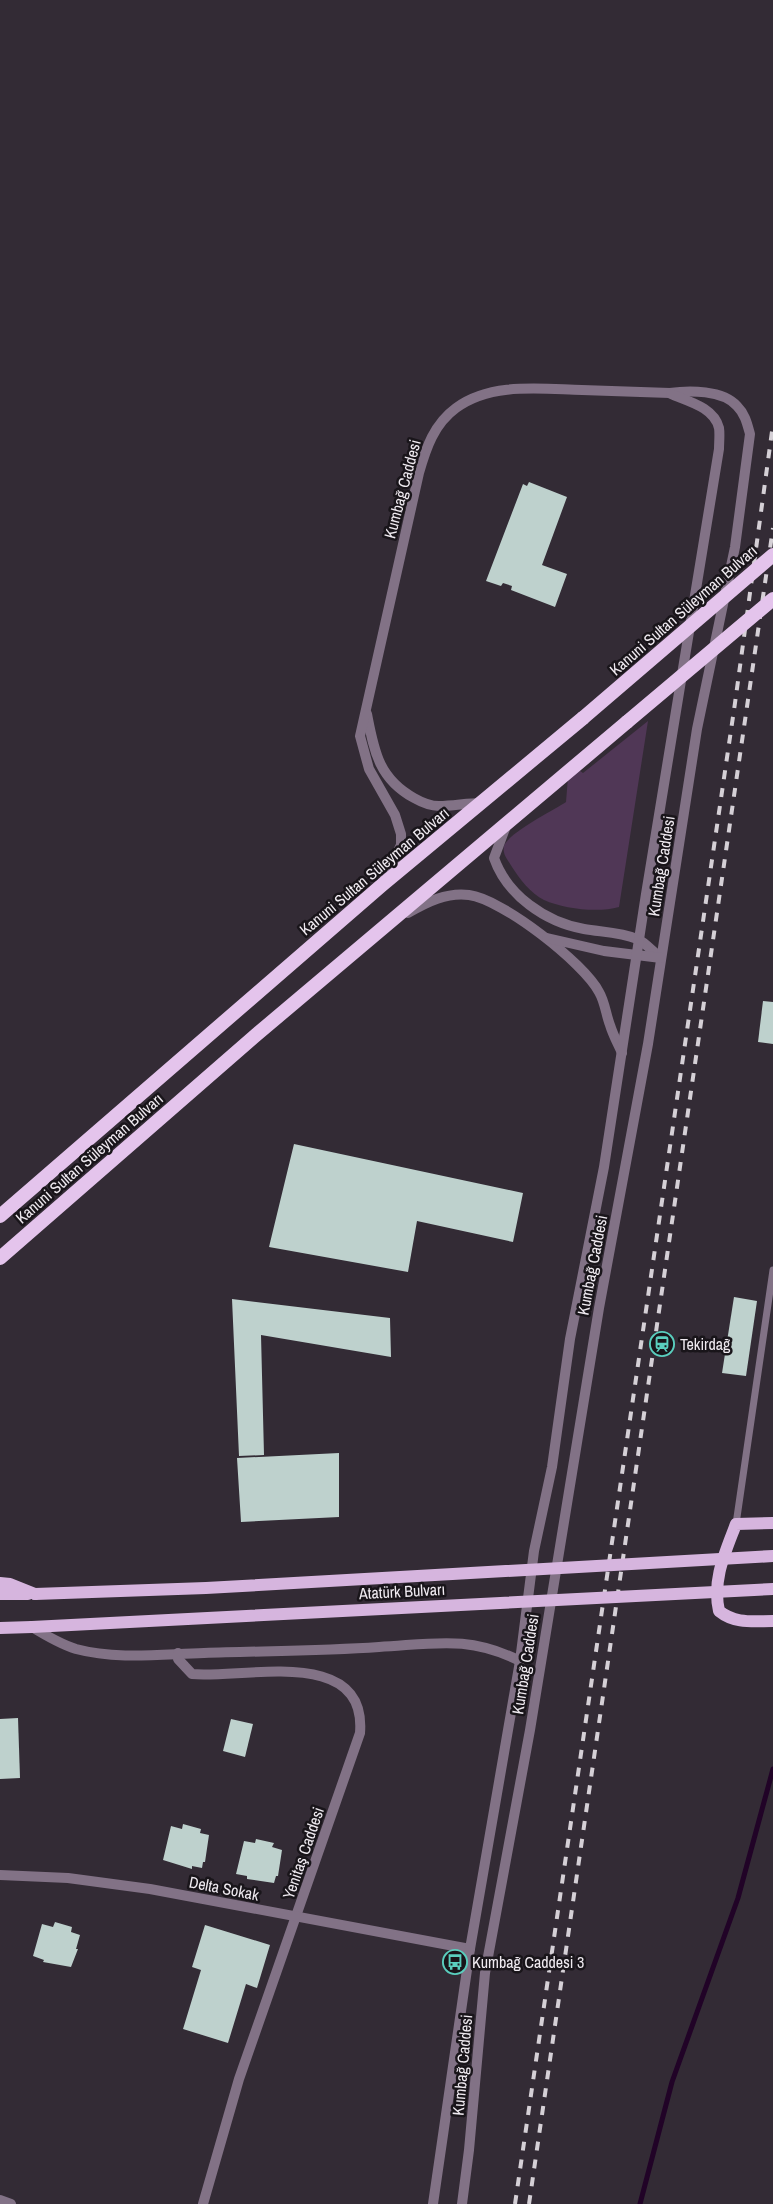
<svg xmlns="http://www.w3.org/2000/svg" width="773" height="2204" font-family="'Archivo Narrow',sans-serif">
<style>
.green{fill:#503756}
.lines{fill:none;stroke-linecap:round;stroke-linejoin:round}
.stream{stroke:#210327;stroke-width:5}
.building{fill:#bed1cd}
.service{stroke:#827286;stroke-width:7}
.minor{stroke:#827286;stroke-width:10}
.tertiary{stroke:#827286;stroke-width:10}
.primary{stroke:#d6b5de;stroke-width:12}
.trunk{stroke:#e4c4ec;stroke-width:14}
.rail{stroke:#d5d0d6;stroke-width:4;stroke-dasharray:9 9;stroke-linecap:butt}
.primary-bridge{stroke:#d6b5de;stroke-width:12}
.trunk-bridge{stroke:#e4c4ec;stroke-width:14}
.labels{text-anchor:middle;stroke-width:5;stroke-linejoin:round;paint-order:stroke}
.street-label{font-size:16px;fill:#efeaf0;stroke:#19151a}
.poi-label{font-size:16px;fill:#efeaf0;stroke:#19151a;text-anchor:start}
</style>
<rect width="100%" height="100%" fill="#332b35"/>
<path class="green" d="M648 721 619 907C598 913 564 909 544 900 531 894 519 878 512 867 508 860 502 854 504 846 508 833 554 810 566 802L568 777 576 768 583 773Z"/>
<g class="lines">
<polyline class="stream" points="640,2204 672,2082 738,1898 773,1769"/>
</g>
<g class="building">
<polygon points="529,482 567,497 542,565 567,574 555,607 511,590 512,586 503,583 501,586 486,581 523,484 527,486"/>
<polygon points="763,1001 773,1002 773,1044 758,1042"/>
<polygon points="294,1144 523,1193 513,1242 417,1221 408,1272 269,1247"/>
<polygon points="734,1297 757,1301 746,1376 722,1373"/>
<polygon points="232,1299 390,1318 391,1357 261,1335 264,1455 239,1456"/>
<polygon points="339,1453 339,1517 241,1522 237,1458"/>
<polygon points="18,1718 20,1778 0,1779 0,1719"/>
<polygon points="231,1719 253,1724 245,1757 223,1751"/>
<polygon points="183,1824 201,1829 200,1833 209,1835 205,1862 203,1862 202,1868 192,1866 192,1869 163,1860 171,1826 182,1829"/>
<polygon points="256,1839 274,1843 272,1847 282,1850 278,1876 276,1876 274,1883 247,1879 247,1876 236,1874 244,1841 255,1843"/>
<polygon points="55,1922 72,1927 71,1932 80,1935 76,1949 78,1949 71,1967 43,1962 44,1960 33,1956 42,1924 53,1927"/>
<polygon points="205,1925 270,1945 257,1988 246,1984 228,2043 183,2029 201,1970 192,1967"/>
</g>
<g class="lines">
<polyline class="service" points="736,1524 773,1270"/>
<g class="minor">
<path d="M32 1627C45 1635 60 1644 76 1649 117 1660 162 1654 204 1653 262 1651 321 1651 379 1647 434 1644 468 1635 520 1661"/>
<path d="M178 1653V1659L192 1674C243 1679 367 1645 360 1733L239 2079 203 2204"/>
<polyline points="0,1875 68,1878 150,1889 470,1949"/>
<polyline points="0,2200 11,2204"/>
</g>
<g class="tertiary">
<path d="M367 714C374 750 378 778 414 798 421 802 430 806 439 806 453 806 467 803 481 803"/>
<path d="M506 826 494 858C507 895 545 922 584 929 601 932 621 932 637 939 645 942 654 953 661 958"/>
<path d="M385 879 401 845V834L395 815 369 769 360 736 419 473C426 448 434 424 456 408 491 382 541 389 582 390 611 391 640 392 670 393 689 390 723 390 737 406 745 414 747 423 750 434L735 547 697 729 648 1044 599 1308 530 1730 485 1973 469 2150 462 2204"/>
<path d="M408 913C427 902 447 892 469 895 502 899 584 963 599 992 605 1002 606 1015 610 1025 613 1035 618 1044 622 1053"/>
<polyline points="547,938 604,951 661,958"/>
<path d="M433 2204 470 1949 520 1661 534 1551 552 1467 570 1339 604 1167 646 894 719 449C719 443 720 434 719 428 714 407 687 401 671 394"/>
</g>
<g class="primary">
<path d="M773 1523 736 1524C725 1553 712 1580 719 1611 735 1624 753 1621 773 1621"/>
<polyline points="0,1583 10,1584 35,1594"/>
<polyline points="0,1594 28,1594"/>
<polyline points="0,1628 32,1627"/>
</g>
<g class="trunk">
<polyline points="0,1216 382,885 583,718"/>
<polyline points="0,1258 256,1035 627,722"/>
</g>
<g class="rail">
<polyline points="515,2204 735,703 773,424"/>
<polyline points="529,2204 773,528"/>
</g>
<g class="primary-bridge">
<polyline points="35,1594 206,1588 773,1556"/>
<polyline points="32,1627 773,1589"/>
</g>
<g class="trunk-bridge">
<polyline points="583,718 773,555"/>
<polyline points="627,722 773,599"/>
</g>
</g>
<defs>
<symbol id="station-ring" viewBox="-11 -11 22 22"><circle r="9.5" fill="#19151a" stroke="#5acebe" stroke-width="1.5"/><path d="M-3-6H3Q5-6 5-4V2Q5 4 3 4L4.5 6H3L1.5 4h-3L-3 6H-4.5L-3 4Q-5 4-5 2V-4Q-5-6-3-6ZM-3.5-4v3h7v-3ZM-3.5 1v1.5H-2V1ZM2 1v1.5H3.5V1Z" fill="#5acebe"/></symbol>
<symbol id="bus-ring" viewBox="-11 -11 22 22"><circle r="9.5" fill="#19151a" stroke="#5acebe" stroke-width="1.5"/><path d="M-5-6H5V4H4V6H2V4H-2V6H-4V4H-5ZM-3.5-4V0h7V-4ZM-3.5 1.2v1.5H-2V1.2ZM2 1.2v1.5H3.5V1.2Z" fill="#5acebe"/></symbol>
</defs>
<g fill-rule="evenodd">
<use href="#station-ring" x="648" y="1330" width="28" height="28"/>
<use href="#bus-ring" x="441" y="1948" width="28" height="28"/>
</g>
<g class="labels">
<g class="street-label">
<text transform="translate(402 489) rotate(-75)" y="6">Kumbağ Caddesi</text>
<text transform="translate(683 610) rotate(-41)" y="6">Kanuni Sultan Süleyman Bulvarı</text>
<text transform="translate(661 866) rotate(-81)" y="6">Kumbağ Caddesi</text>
<text transform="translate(374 871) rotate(-40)" y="6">Kanuni Sultan Süleyman Bulvarı</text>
<text transform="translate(89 1158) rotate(-41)" y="6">Kanuni Sultan Süleyman Bulvarı</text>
<text transform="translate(592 1265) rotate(-79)" y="6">Kumbağ Caddesi</text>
<text transform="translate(402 1591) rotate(-3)" y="6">Atatürk Bulvarı</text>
<text transform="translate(525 1664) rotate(-81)" y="6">Kumbağ Caddesi</text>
<text transform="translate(303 1853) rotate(-71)" y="6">Yenitaş Caddesi</text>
<text transform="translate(224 1888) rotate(11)" y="6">Delta Sokak</text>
<text transform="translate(462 2065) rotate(-85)" y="6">Kumbağ Caddesi</text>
</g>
<g class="poi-label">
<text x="680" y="1350">Tekirdağ</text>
<text x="472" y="1968">Kumbağ Caddesi 3</text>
</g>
</g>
</svg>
